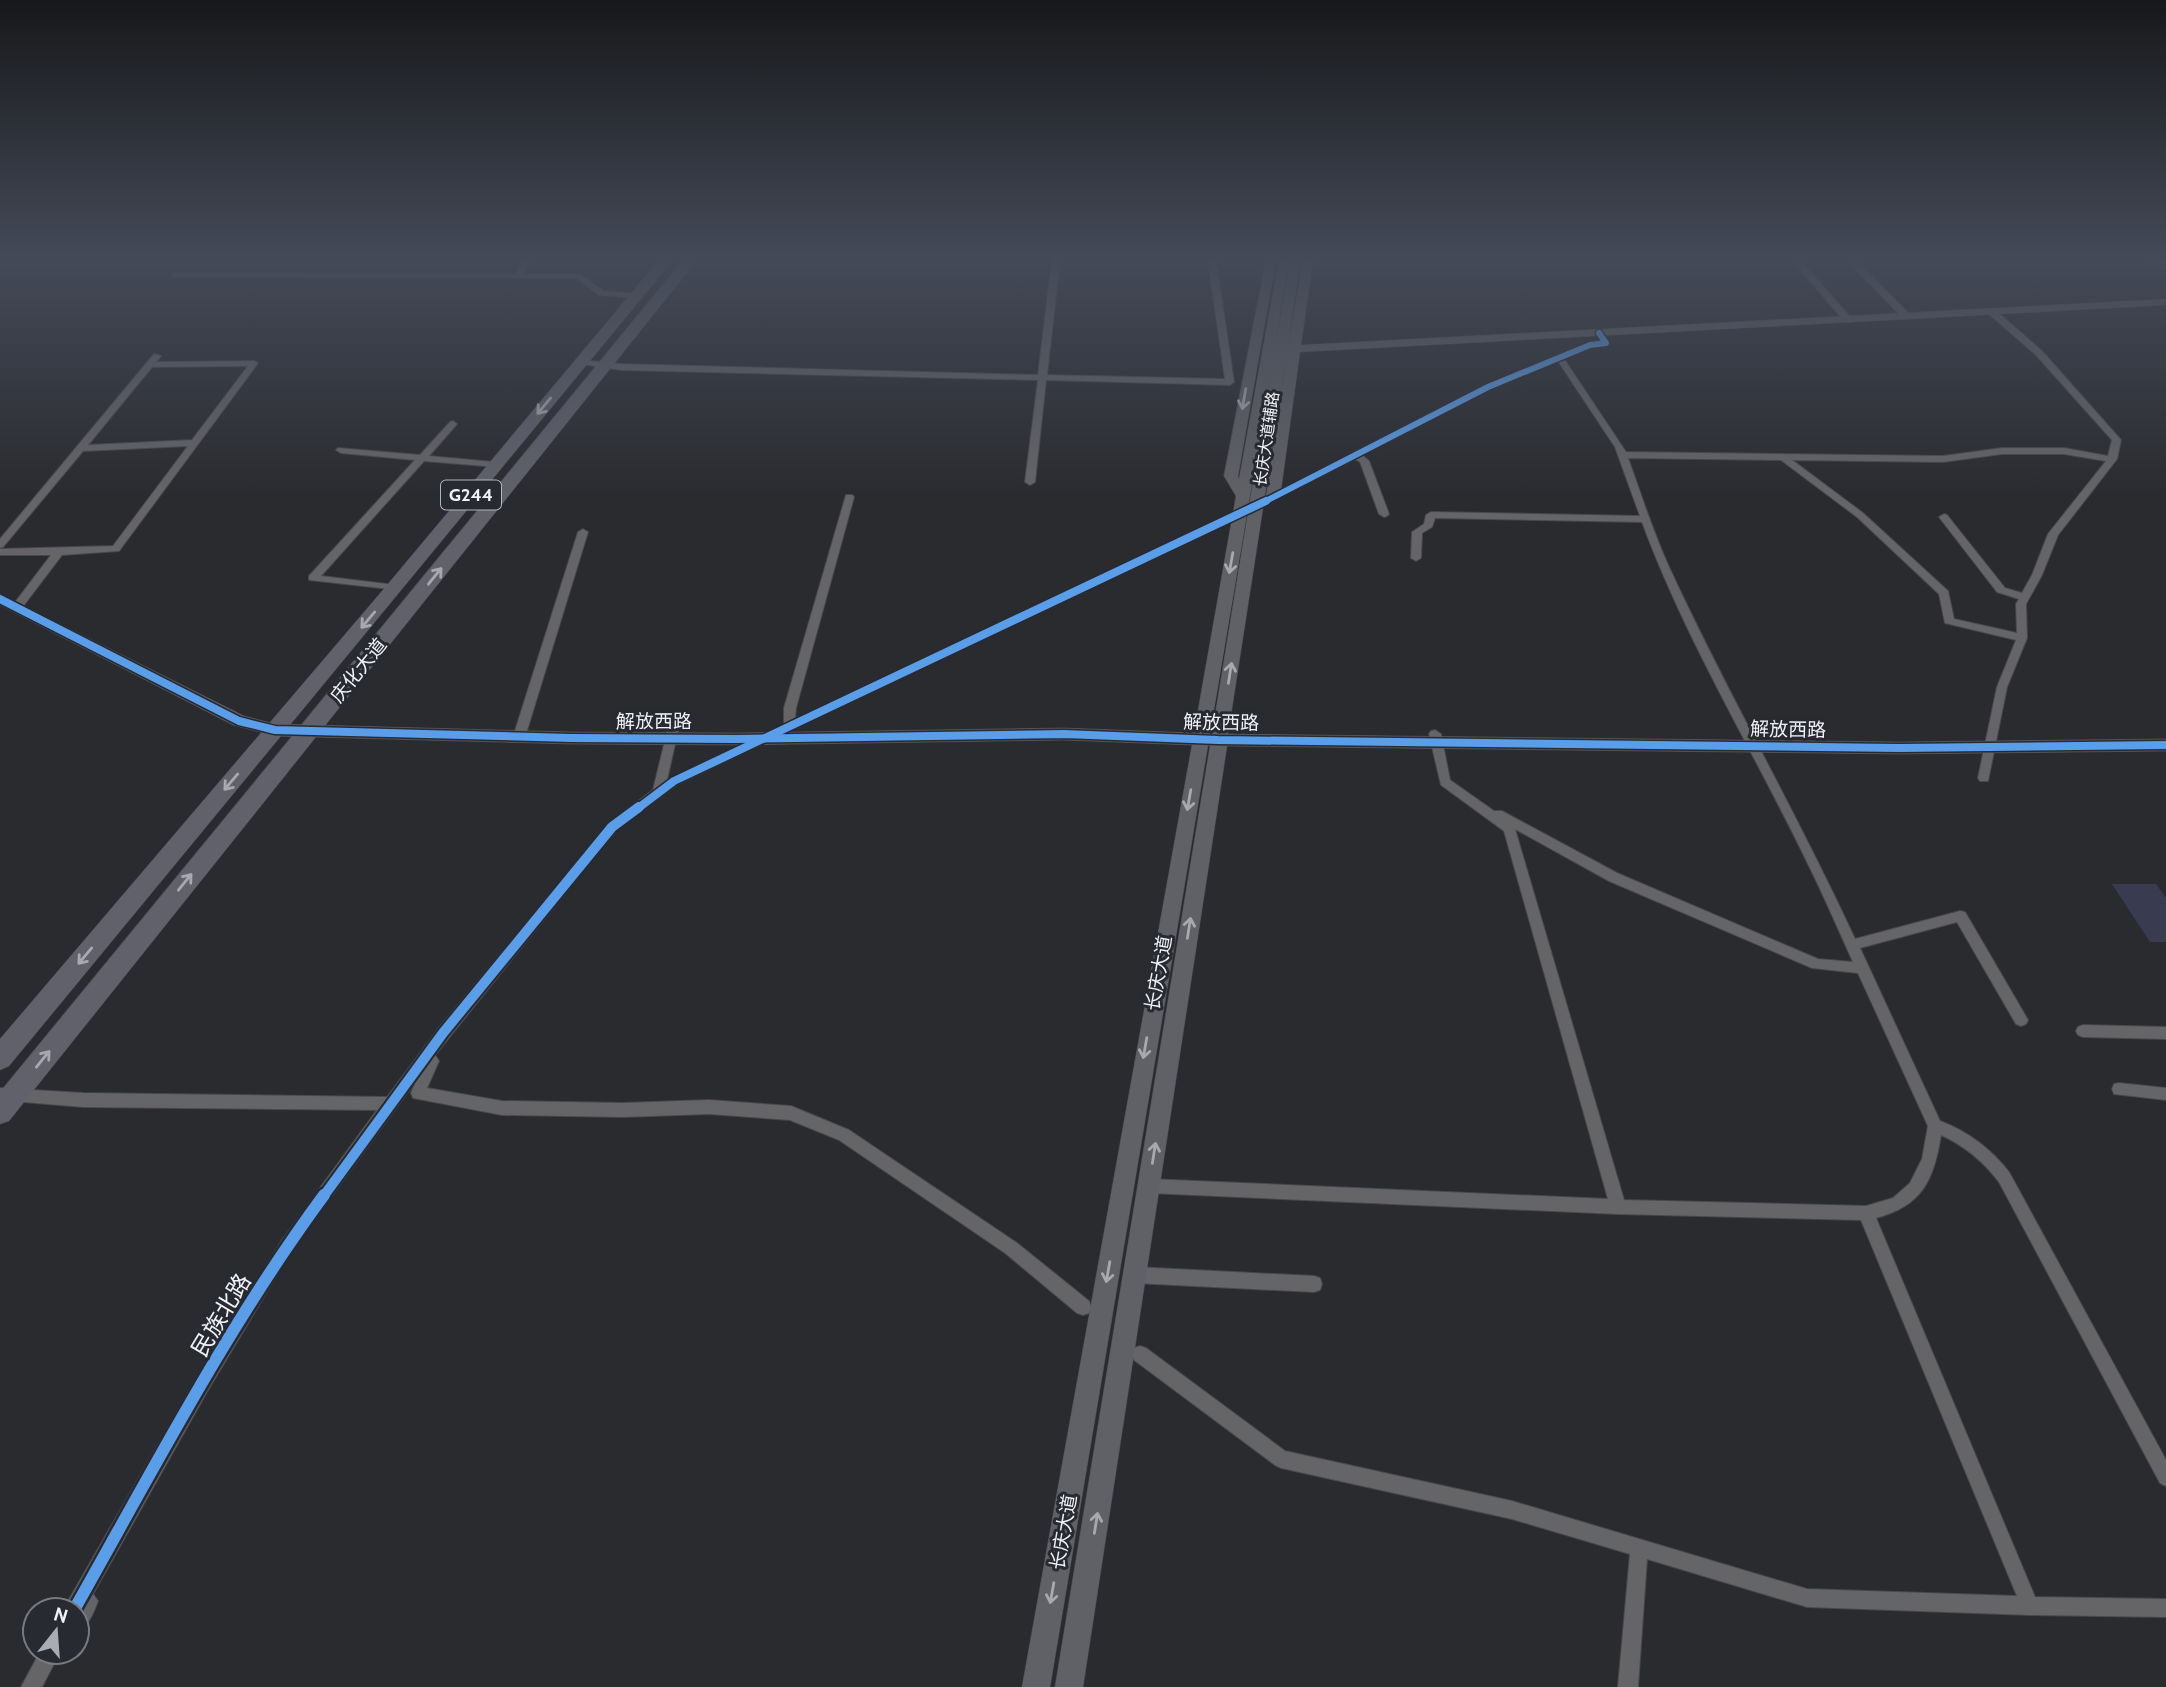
<svg xmlns="http://www.w3.org/2000/svg" width="2166" height="1687" font-family="Cabin,'Noto Sans SC',sans-serif">
<style>
.green{fill:#393c51}
.lines{fill:none;stroke-linecap:round;stroke-linejoin:round}
.street-casing{stroke:#48484c;stroke-width:2}
.secondary-casing{stroke:#48484c;stroke-width:1}
.primary-casing{stroke:#48484c;stroke-width:2}
.highway-casing{stroke:#48484c;stroke-width:1}
.street{fill:#656568;fill-rule:evenodd}
.secondary{fill:#606166;fill-rule:evenodd}
.primary{fill:#63656d;fill-rule:evenodd}
.highway{fill:#60616b;fill-rule:evenodd}
.cycleway-far3-casing{stroke:#282a31;stroke-width:9}
.cycleway-far2-casing{stroke:#282a31;stroke-width:11}
.cycleway-far1-casing{stroke:#282a31;stroke-width:14}
.cycleway-casing{stroke:#282a31;stroke-width:17}
.cycleway-far3{stroke:#5a9eea;stroke-width:6}
.cycleway-far2{stroke:#5a9eea;stroke-width:8}
.cycleway-far1{stroke:#5a9eea;stroke-width:10}
.cycleway{stroke:#5a9eea;stroke-width:12}
.oneway{stroke:#a8a9ae}
.oneway2{stroke:#a8a9b0}
.labels{text-anchor:middle;stroke-width:6;stroke-linejoin:round;paint-order:stroke}
.far-street-label{font-size:16px;fill:#f0f1f6;stroke:#282a31}
.shield{fill:#282a31;stroke:#b4b5bb;stroke-width:2}
.shield-label{font-size:18px;font-weight:bold;fill:#f0f1f6}
.street-label{font-size:19px;fill:#f0f1f6;stroke:#282a31}
.near-street-label{font-size:23px;fill:#f0f1f6;stroke:#282a31}
</style>
<rect width="100%" height="100%" fill="#2a2b2f"/>
<polygon class="green" points="2112,884 2156,884 2166,898 2166,942 2150,942"/>
<g class="lines">
<defs>
<g id="street">
<polygon points="522,260 530,260 524,274 579,274 604,291 636,294 640,296 636,298 599,295 577,278 175,277 171,275 175,273 516,274"/>
<polygon points="1052,260 1060,260 1047,375 1225,379 1208,260 1216,260 1234,382 1230,385 1046,380 1035,482 1030,485 1025,482 1038,380 621,370 581,364 577,362 581,360 621,364 1038,375"/>
<polygon points="1792,260 1800,260 1851,318 1851,322 1845,322"/>
<polygon points="1852,262 1858,262 1910,315 1910,319 1904,319 1852,266"/>
<path d="M1989 310H1995L2042 351 2121 440 2117 459 2058 535 2042 575 2026 604 2027 638 2007 687 1988 781H1980L1978 778 1997 687 2016 640 1945 623 1939 594 1857 517 1781 460 1628 458C1641 494 1653 532 1669 567 1727 693 1797 813 1855 939L1960 911 1965 912 2028 1020 2026 1024 2021 1026 2016 1024 1957 922 1860 948 1940 1121C1969 1132 1990 1148 2009 1172L2166 1460V1486L2160 1483 1999 1182C1983 1161 1965 1146 1941 1135 1934 1180 1922 1206 1876 1218L2035 1597 2166 1599V1617L2030 1615 1807 1607 1647 1559 1638 1687H1618L1630 1554 1512 1519 1281 1468 1275 1465 1134 1360 1132 1354 1134 1348 1140 1346 1146 1348 1285 1451 1512 1501 1807 1589 2017 1596 1861 1220 1618 1214 1149 1193 1144 1191 1141 1186 1144 1181 1149 1179 1608 1199 1504 831 1441 785 1429 734 1431 731 1435 730 1441 734 1450 780 1494 811H1502L1617 873 1818 959 1853 962C1838 929 1824 896 1808 864 1753 750 1686 641 1642 522L1435 518 1432 527 1422 533 1421 558 1416 561 1411 558 1412 532 1424 524 1426 515 1431 512 1640 516 1615 447 1558 361 1491 389 1362 455 1369 461 1389 514 1387 516 1384 517 1379 514 1360 462 1355 459 1243 516 678 784 616 830 435 1055 439 1061 427 1088 502 1101 623 1103 709 1100 791 1106 849 1130 1017 1243 1089 1301 1091 1307 1089 1313 1083 1315 1077 1313 1005 1253 839 1140 790 1120 709 1114 623 1117 502 1115 413 1098 411 1093 416 1081 292 1250 208 1390 93 1594 98 1601C94 1612 88 1627 77 1631V1610H65L67 1603 196 1378 282 1240 377 1110 83 1107 0 1100V1088L83 1093 387 1097 438 1029 608 824 653 790 668 728H676L678 731 667 780 784 725V708L846 495H852L854 497 796 708 795 719 1237 512 1485 385 1587 343 1601 341 1595 333 1599 331H1602L1610 343 1609 345 1592 347 1564 359 1626 452 1943 456 2002 448H2064L2108 456 2112 440 2036 355 1989 314ZM2002 454H2064L2106 461 2048 534 2032 575 2022 593 2005 588 1947 515 1944 514 1939 517 1997 592 2019 599 2016 604 2017 633 1954 619 1948 591 1863 513 1792 460 1943 462ZM1515 829 1609 881 1812 968 1858 973 1928 1126 1922 1159 1910 1183 1893 1198 1866 1206 1624 1200Z"/>
<path d="M154 354 161 356 156 362 254 361 258 363 119 551 62 555 21 609H13V605L51 555H0V549L113 546 188 446 83 451 3 547 0 548V539ZM248 366 192 440 88 445 152 367Z"/>
<polygon points="453,421 457,424 429,456 494,462 497,463 497,467 424,461 321,576 395,585 399,586 399,590 309,580 309,576 415,460 341,453 336,450 338,448 420,455 450,422"/>
<polygon points="583,529 588,532 525,737 523,740 515,740 513,737 578,532"/>
<polygon points="2083,1025 2166,1027 2166,1039 2083,1037 2078,1035 2076,1031 2078,1027"/>
<polygon points="2119,1083 2166,1088 2166,1100 2114,1094 2112,1089 2114,1084"/>
<polygon points="1135,1267 1314,1276 1320,1278 1322,1284 1320,1290 1314,1292 1135,1283 1129,1281 1127,1275 1129,1269"/>
<polygon points="40,1652 60,1652 42,1687 21,1687"/>
</g>
<path id="secondary" d="M1266 260H1276L1238 476 1239 479 1279 260H1289L1275 346 1290 263 1295 260 1300 263 1288 346 1303 260H1313L1301 345 2166 299V305L1300 352 1280 497 1273 501 1266 497 1287 353 1228 734 1899 742 2166 739V751L1899 754 1227 746 1083 1687H1055L1210 746 1208 745 1050 1687H1022L1192 745 1064 740 736 745 571 744 275 736 233 725 0 605V594L244 716 275 724 571 732 736 733 1064 728 1194 733 1236 496 1224 476ZM1274 353 1212 734H1210Z"/>
<polygon id="primary" points="2149,260 2166,261 2166,270"/>
<g id="highway">
<polygon points="659,260 673,260 9,1066 0,1070 0,1039 388,584"/>
<polygon points="683,260 697,260 9,1121 0,1124 0,1092"/>
</g>
</defs>
<use href="#street" class="street-casing"/>
<use href="#secondary" class="secondary-casing"/>
<use href="#primary" class="primary-casing"/>
<use href="#highway" class="highway-casing"/>
<use href="#street" class="street"/>
<use href="#secondary" class="secondary"/>
<use href="#primary" class="primary"/>
<use href="#highway" class="highway"/>
<defs>
<polyline id="cycleway-far3" points="1262,503 1488,387 1590,345 1606,343 1599,333"/>
<g id="cycleway-far2">
<polyline points="0,599 239,721 275,730 571,738 736,739 1064,734 1218,740 1899,748 2166,745"/>
<polyline points="637,809 674,781 1266,501"/>
</g>
<polyline id="cycleway-far1" points="323,1197 443,1033 612,827 639,807"/>
<path id="cycleway" d="M74 1610C153 1470 228 1325 324 1195"/>
</defs>
<use href="#cycleway-far3" class="cycleway-far3-casing"/>
<use href="#cycleway-far2" class="cycleway-far2-casing"/>
<use href="#cycleway-far1" class="cycleway-far1-casing"/>
<use href="#cycleway" class="cycleway-casing"/>
<use href="#cycleway-far3" class="cycleway-far3"/>
<use href="#cycleway-far2" class="cycleway-far2"/>
<use href="#cycleway-far1" class="cycleway-far1"/>
<use href="#cycleway" class="cycleway"/>
</g>
<defs><path id="oneway-shaft" d="M-6 0H5M1.5-3L5.5 0L1.5 3" fill="none" stroke-width="1.6" stroke-linecap="round" stroke-linejoin="round" transform="scale(1.75)"/></defs>
<g class="oneway">
<use href="#oneway-shaft" transform="translate(1244 399) rotate(100)"/>
<use href="#oneway-shaft" transform="translate(1231 563) rotate(100)"/>
<use href="#oneway-shaft" transform="translate(1230 673) rotate(-81)"/>
<use href="#oneway-shaft" transform="translate(1189 800) rotate(100)"/>
<use href="#oneway-shaft" transform="translate(1189 928) rotate(-81)"/>
<use href="#oneway-shaft" transform="translate(1145 1048) rotate(100)"/>
<use href="#oneway-shaft" transform="translate(1154 1153) rotate(-81)"/>
<use href="#oneway-shaft" transform="translate(1108 1272) rotate(100)"/>
<use href="#oneway-shaft" transform="translate(1096 1523) rotate(-81)"/>
<use href="#oneway-shaft" transform="translate(1052 1593) rotate(100)"/>
</g>
<g class="oneway2">
<use href="#oneway-shaft" transform="translate(544 406) rotate(130)"/>
<use href="#oneway-shaft" transform="translate(435 576) rotate(-51)"/>
<use href="#oneway-shaft" transform="translate(368 620) rotate(130)"/>
<use href="#oneway-shaft" transform="translate(231 782) rotate(130)"/>
<use href="#oneway-shaft" transform="translate(185 882) rotate(-51)"/>
<use href="#oneway-shaft" transform="translate(85 956) rotate(130)"/>
<use href="#oneway-shaft" transform="translate(43 1059) rotate(-51)"/>
</g>
<linearGradient id="sky" x2="0" y2="1"><stop stop-color="#17181a"/><stop offset="0.52" stop-color="#444a58"/><stop offset="1" stop-color="#444a58" stop-opacity="0"/></linearGradient>
<rect width="2166" height="496" fill="url(#sky)"/>
<g class="labels">
<g class="far-street-label">
<text transform="translate(1266 439) rotate(-82)" y="6">长庆大道辅路</text>
</g>
<rect class="shield" x="441" y="480.5" width="60" height="29" rx="5"/>
<g class="shield-label">
<text x="471" y="501">G244</text>
</g>
<g class="street-label">
<text transform="translate(358 670) rotate(-51)" y="7">庆化大道</text>
<text x="654" y="728">解放西路</text>
<text transform="translate(1221 722) rotate(1)" y="7">解放西路</text>
<text transform="translate(1788 729) rotate(1)" y="7">解放西路</text>
<text transform="translate(1158 973) rotate(-80)" y="7">长庆大道</text>
<text transform="translate(1063 1532) rotate(-80)" y="7">长庆大道</text>
</g>
<g class="near-street-label">
<text transform="translate(221 1315) rotate(-59)" y="8">民族北路</text>
</g>
</g>
<g transform="translate(56 1631) rotate(17)"><circle r="33" fill="#282a31" stroke="#787a80" stroke-width="2"/>
<path d="M0-5L12 26L0 18L-12 26Z" fill="#abacb0"/>
<text y="-10" font-size="19" font-weight="bold" text-anchor="middle" fill="#f0f1f6">N</text>
</g>
</svg>
